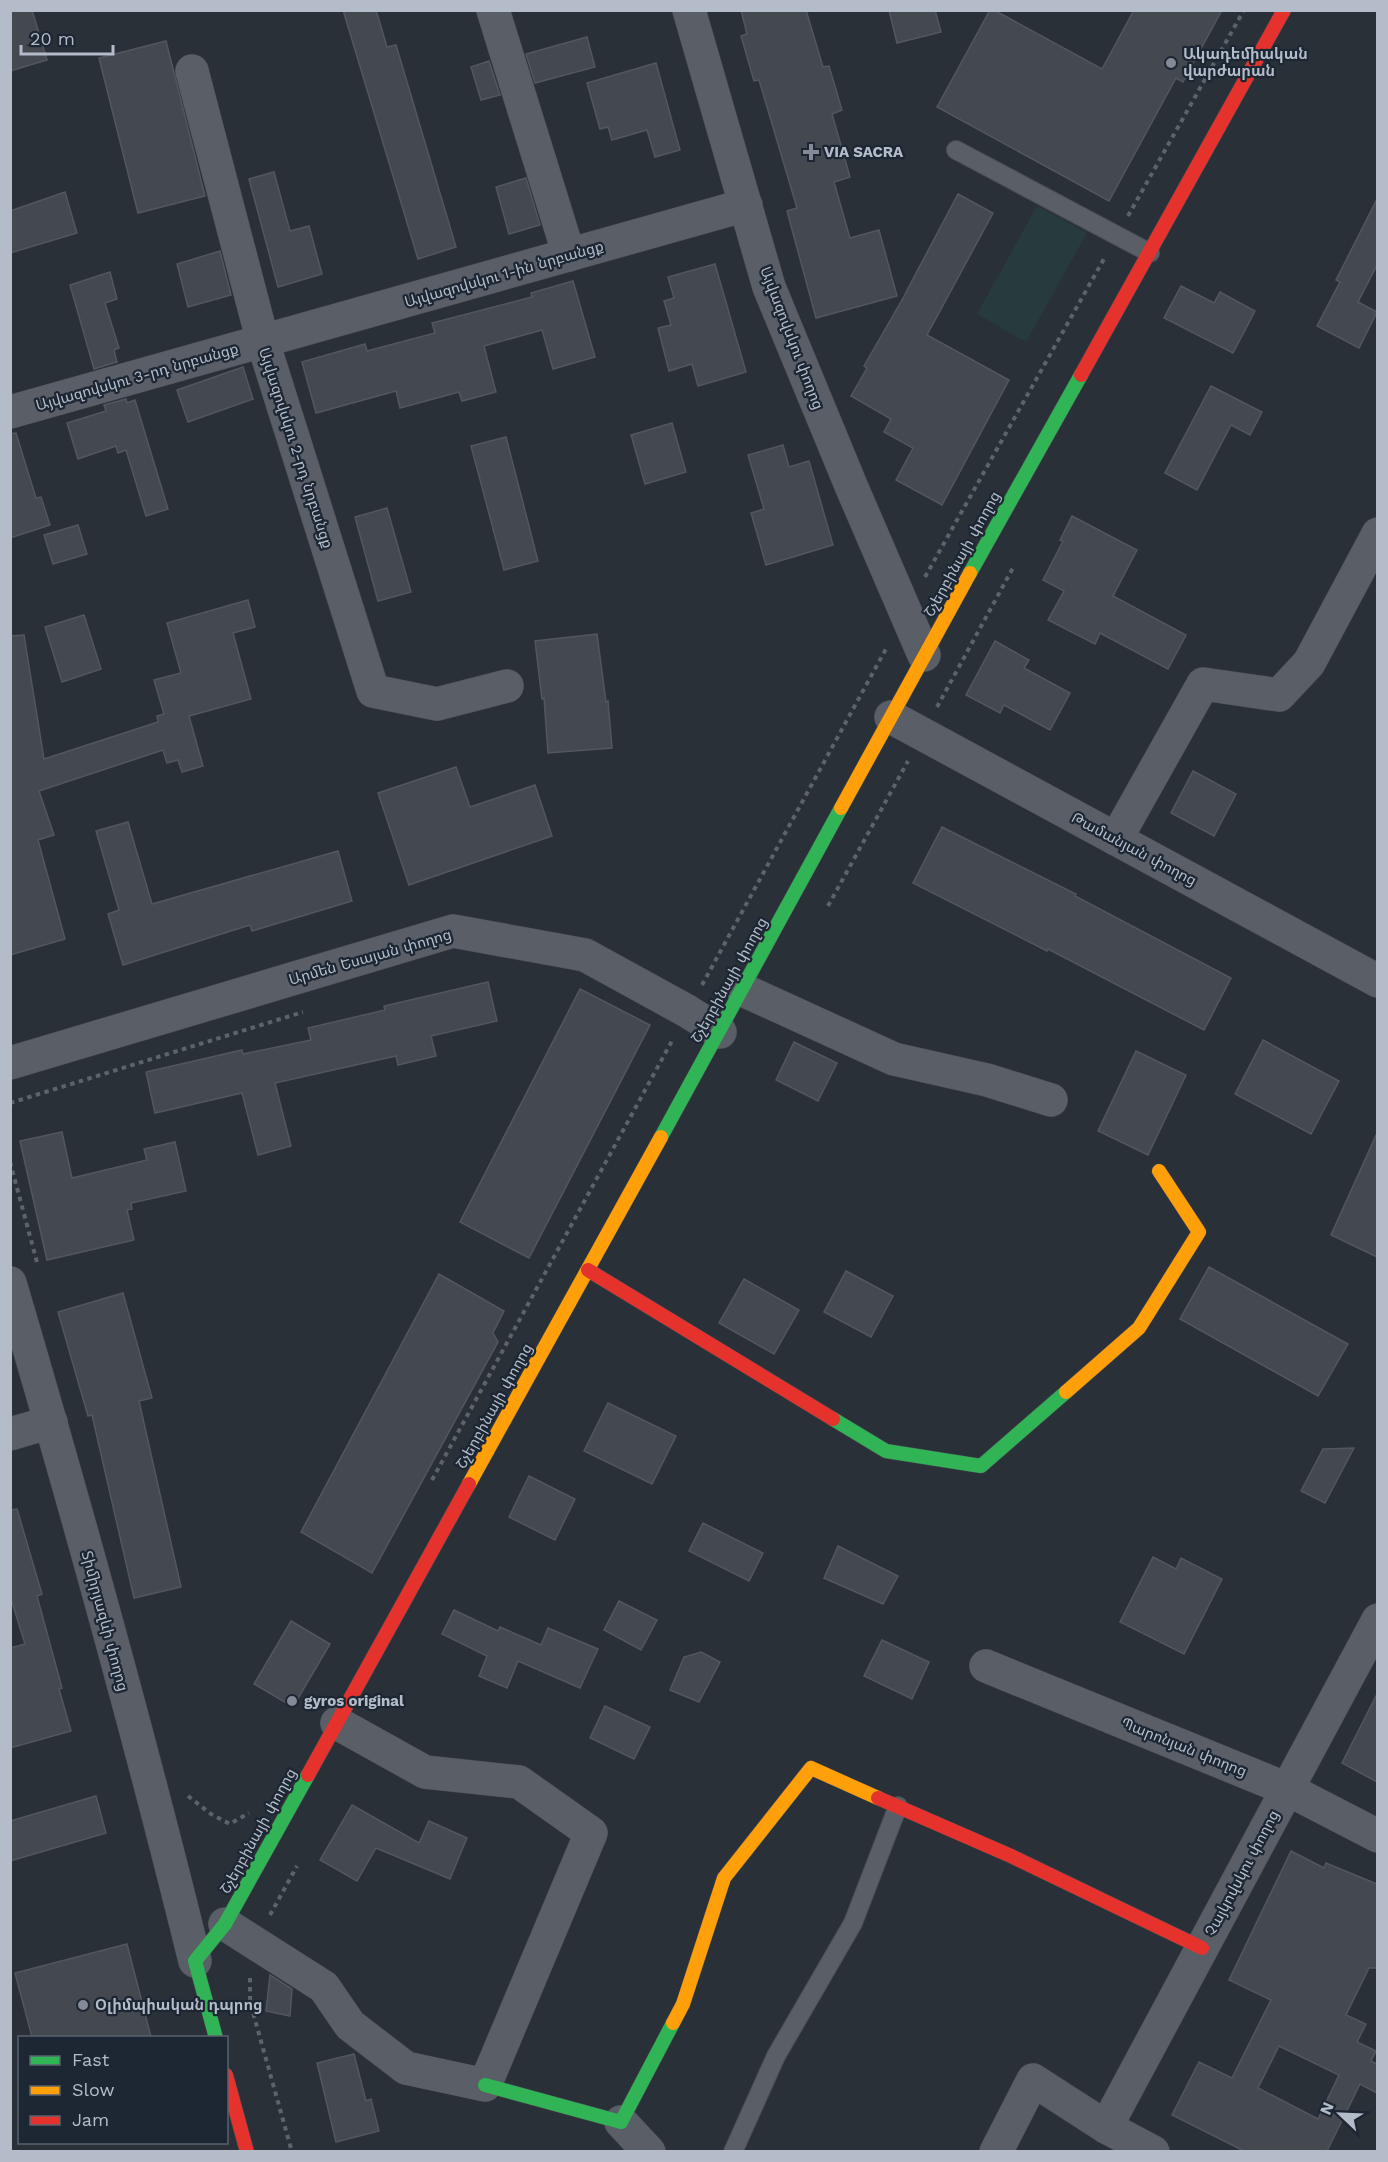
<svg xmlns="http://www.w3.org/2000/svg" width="1388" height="2162" font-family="'Work Sans','Noto Sans Armenian',sans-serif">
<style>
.green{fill:#273a3e}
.building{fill:#444950;stroke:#52575f;stroke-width:1.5;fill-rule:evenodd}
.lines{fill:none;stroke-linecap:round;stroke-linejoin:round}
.lane-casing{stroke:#484c53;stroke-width:20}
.street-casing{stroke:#484c53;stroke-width:34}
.fast-casing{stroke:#484c53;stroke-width:15}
.slow-casing{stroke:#484c53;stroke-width:15}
.jam-casing{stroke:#484c53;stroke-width:15}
.path{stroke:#5d636a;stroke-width:4;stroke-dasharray:4.5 4.5;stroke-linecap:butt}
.lane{stroke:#5a5e66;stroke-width:18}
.street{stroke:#5a5e66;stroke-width:33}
.fast{stroke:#30b455;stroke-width:14}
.slow{stroke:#ff9f0a;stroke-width:14}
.jam{stroke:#e5322d;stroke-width:14}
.poi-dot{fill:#848b96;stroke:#1d2633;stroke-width:2}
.labels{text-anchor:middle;stroke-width:4.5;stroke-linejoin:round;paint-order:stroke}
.poi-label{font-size:15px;font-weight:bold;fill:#b4bcc9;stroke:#1d2633;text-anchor:start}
.street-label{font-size:15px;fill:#b4bcc9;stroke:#1d2633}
</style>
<rect width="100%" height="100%" fill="#2a3038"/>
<polygon class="green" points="1037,206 1087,233 1026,342 977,314"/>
<g class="building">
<polygon points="10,10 32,10 47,60 10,71"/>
<polygon points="343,10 376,10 387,47 396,45 456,247 418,259"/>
<polygon points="741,10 806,10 823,67 829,66 842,110 832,114 850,177 834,182 850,238 879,230 897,296 816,318 787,211 797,208 759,80 754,81 741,36 747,34"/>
<polygon points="889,10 935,10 941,32 897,43"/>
<polygon points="990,10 994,10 1102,69 1134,10 1222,10 1183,82 1176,78 1109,201 937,107"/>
<polygon points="587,37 595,67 535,83 526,54"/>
<polygon points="166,41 205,196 138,213 99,58"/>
<polygon points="489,61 500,95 481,100 471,67"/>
<polygon points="656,63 680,150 655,157 647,130 612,140 608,127 600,129 587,83"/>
<polygon points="274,172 290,231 309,226 322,274 278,287 249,179"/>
<polygon points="526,178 540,225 509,234 496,187"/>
<polygon points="65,192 77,233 10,253 10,211"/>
<polygon points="958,194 993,213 927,335 1009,380 942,505 896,480 913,448 884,432 891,419 851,396 867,368 864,366 906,293 905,294"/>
<polygon points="1377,199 1377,265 1358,302 1377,312 1359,348 1317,326 1340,282 1336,280"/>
<polygon points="220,251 231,295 188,307 177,264"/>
<polygon points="715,264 746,372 698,386 692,364 669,371 658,328 671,325 664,301 674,298 668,277"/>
<polygon points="110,272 117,299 105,303 119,348 114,350 117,362 94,369 70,285"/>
<polygon points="573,281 595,357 553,369 542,330 484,346 496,392 462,401 459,392 400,408 396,391 316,413 302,362 365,344 367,351 435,333 432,323 532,297 531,293"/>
<polygon points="1181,286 1214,303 1220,292 1255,311 1233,353 1164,318"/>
<polygon points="243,367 253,399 188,422 177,390"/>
<polygon points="1211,386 1262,412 1250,435 1231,425 1197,490 1165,473"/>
<polygon points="126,399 127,403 135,400 168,509 146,516 126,450 118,453 116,446 78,459 67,423 106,411 104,405"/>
<polygon points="672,423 686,472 645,484 631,435"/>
<polygon points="16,433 36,498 41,497 50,525 10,538 10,434"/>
<polygon points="506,437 538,561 504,570 471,446"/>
<polygon points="783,445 789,467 809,461 833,545 766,565 751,513 764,509 748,455"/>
<polygon points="387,508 411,592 378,601 355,517"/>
<polygon points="1072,516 1137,550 1113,596 1186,635 1168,669 1100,633 1095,644 1048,620 1064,591 1043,580 1063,541 1060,540"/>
<polygon points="78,525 87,554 53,564 44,535"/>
<polygon points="248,600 255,627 233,633 251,699 189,716 203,766 182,772 178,760 167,763 163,750 39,791 54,835 38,840 65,939 10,955 10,636 24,635 44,759 158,722 157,716 164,714 154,680 181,673 167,623"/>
<polygon points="84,615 101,669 62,682 45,627"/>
<polygon points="597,634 606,702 608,701 612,748 548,753 544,698 542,699 535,641"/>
<polygon points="995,641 1029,660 1024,668 1070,693 1050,730 1004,705 1000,713 966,695"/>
<polygon points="456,767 470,807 535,785 552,836 409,885 378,793"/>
<polygon points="1193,771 1236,794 1214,836 1171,813"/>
<polygon points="128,822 152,904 338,851 352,901 252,931 250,925 123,965 108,914 119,910 96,831"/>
<polygon points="942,827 1076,894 1075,896 1231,978 1204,1030 1048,949 1047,951 913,883"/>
<polygon points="488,982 497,1021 431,1036 436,1056 398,1065 396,1056 275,1083 291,1146 258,1155 242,1093 155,1113 146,1072 242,1050 243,1054 311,1040 308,1028 385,1010 384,1006"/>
<polygon points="580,989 650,1025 529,1258 460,1222"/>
<polygon points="1263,1040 1339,1081 1311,1134 1235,1094"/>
<polygon points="794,1042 837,1063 818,1101 776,1080"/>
<polygon points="1136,1051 1186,1075 1148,1155 1098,1131"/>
<polygon points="62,1132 72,1178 147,1160 144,1149 175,1142 186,1191 131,1203 132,1209 127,1210 134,1240 47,1260 20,1141"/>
<polygon points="1377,1133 1377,1257 1331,1235"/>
<polygon points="1209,1267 1348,1344 1318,1396 1180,1319"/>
<polygon points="846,1271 893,1296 871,1337 824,1312"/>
<polygon points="439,1274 504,1311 493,1333 498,1342 372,1573 301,1532"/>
<polygon points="744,1279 799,1310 774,1354 719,1323"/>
<polygon points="123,1293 152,1398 139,1401 181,1587 134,1598 92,1415 88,1416 58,1312"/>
<polygon points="608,1403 676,1436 652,1484 584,1451"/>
<polygon points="1354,1448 1325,1503 1301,1491 1323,1449"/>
<polygon points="529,1476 575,1499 555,1540 509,1517"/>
<polygon points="17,1509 42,1594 37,1596 62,1688 59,1689 71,1731 10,1748 10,1648 25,1644 10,1596 10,1510"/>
<polygon points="703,1523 763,1553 749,1581 689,1551"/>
<polygon points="838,1546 898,1576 883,1604 824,1578"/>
<polygon points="1153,1557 1176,1569 1181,1558 1222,1579 1184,1654 1120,1622"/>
<polygon points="619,1601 657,1620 641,1650 604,1630"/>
<polygon points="454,1610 498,1631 500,1627 541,1645 548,1628 598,1649 580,1688 518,1661 507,1688 479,1676 487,1656 442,1634"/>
<polygon points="291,1621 330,1644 293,1707 254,1684"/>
<polygon points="882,1640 929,1662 912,1699 864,1676"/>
<polygon points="701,1652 720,1662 699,1702 670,1690 684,1657"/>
<polygon points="1377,1694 1377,1782 1342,1763"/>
<polygon points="605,1706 650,1727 634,1759 590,1738"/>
<polygon points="96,1796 106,1833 10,1861 10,1821"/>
<polygon points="352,1805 419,1843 429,1821 467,1838 450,1879 376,1848 357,1881 320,1860"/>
<path d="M1291 1851 1324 1868 1326 1863 1377 1884V1968H1369L1346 2015 1366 2024 1357 2042 1376 2051 1371 2061 1377 2064V2093L1360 2084 1327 2151H1244L1172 2115 1199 2062 1232 2078 1271 2000 1229 1980ZM1279 2046 1339 2075 1318 2119 1258 2088Z"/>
<polygon points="127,1944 151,2037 32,2037 15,1973"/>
<polygon points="270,1975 292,1989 290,2016 266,2011"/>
<polygon points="354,2054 366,2101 371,2099 379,2131 336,2142 317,2063"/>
</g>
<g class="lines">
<defs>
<g id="lane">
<polyline points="956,150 1150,253"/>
<polyline points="733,2152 776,2056 853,1923 898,1806"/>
</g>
<g id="street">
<polyline points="493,10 569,255"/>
<polyline points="689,10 769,287 852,488 924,655"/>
<polyline points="192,71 263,342 373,691 437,704 507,686"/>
<polyline points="10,412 746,205"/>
<polyline points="891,717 1378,981"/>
<polyline points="1116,839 1203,684 1279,695 1309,663 1378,534"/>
<polyline points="743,990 894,1059 987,1080 1051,1100"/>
<polyline points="10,1063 453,931 585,955 687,1011 720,1032"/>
<path d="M10 1283C76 1507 139 1734 195 1961"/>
<polyline points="10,1434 51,1422"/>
<polyline points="986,1666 1287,1789 1378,1836"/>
<polyline points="225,1924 324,1987 350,2025 406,2068 485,2085 591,1833 519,1782 425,1772 337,1723"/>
<polyline points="621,2122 649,2152"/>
<polyline points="1106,2127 1378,1620"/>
<polyline points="996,2152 1033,2080 1106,2127 1153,2152"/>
</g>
<g id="fast">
<polyline points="970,573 1081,375"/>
<polyline points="661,1137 841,808"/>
<polyline points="833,1419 886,1451 981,1466 1066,1392"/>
<polyline points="216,2038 195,1961 225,1924 308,1775"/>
<polyline points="485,2085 621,2122 673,2023"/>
</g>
<g id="slow">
<polyline points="841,808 970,573"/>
<polyline points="1066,1392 1139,1328 1199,1232 1159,1171"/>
<polyline points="469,1484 661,1137"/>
<polyline points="673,2023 683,2004 724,1878 811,1768 878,1798"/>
</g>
<g id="jam">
<polyline points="1081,375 1284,10"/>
<polyline points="588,1270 833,1419"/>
<polyline points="308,1775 469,1484"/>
<polyline points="878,1798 1011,1856 1202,1948"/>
<polyline points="226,2075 247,2152"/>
</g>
</defs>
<use href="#lane" class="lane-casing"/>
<use href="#street" class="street-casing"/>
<use href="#fast" class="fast-casing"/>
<use href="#slow" class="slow-casing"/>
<use href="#jam" class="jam-casing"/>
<g class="path">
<polyline points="1128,216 1244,10"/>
<polyline points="925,577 1105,257"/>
<polyline points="937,707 1014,566"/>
<polyline points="828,906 908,761"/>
<polyline points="702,985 887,647"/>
<polyline points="10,1103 303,1012"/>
<polyline points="10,1162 38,1266"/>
<polyline points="432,1480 673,1039"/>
<polyline points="188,1796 211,1814 230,1824 249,1813"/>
<polyline points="270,1915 297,1866"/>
<polyline points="250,1978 250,2002 292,2152"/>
</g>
<use href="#lane" class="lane"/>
<use href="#street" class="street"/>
<use href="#fast" class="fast"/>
<use href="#slow" class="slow"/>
<use href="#jam" class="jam"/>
</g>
<g class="poi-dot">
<circle cx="1171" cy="63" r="6"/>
<path d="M808 143h6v6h6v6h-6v6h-6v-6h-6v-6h6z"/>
<circle cx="292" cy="1701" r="6"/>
<circle cx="83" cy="2005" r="6"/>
</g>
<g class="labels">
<g class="poi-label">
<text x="1183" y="59">Ակադեմիական<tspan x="1183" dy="17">վարժարան</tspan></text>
<text x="824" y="157">VIA SACRA</text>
<text x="304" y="1706">gyros original</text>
<text x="95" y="2010">Օլիմպիական դպրոց</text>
</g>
<g class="street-label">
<text transform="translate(504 274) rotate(-16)" y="5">Այվազովսկու 1-ին նրբանցք</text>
<text transform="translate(792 338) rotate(69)" y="5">Այվազովսկու փողոց</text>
<text transform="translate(137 377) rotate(-16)" y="5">Այվազովսկու 3-րդ նրբանցք</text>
<text transform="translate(296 448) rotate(72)" y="5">Այվազովսկու 2-րդ նրբանցք</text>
<text transform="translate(962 554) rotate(-61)" y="5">Շչերբինայի փողոց</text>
<text transform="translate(1134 849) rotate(28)" y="5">Թամանյան փողոց</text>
<text transform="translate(370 957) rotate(-16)" y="5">Արմեն Եսայան փողոց</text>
<text transform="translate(729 980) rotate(-61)" y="5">Շչերբինայի փողոց</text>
<text transform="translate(494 1406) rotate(-61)" y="5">Շչերբինայի փողոց</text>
<text transform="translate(105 1621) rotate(75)" y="5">Տիմիրյազևի փողոց</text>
<text transform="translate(1184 1747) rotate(22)" y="5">Պարոնյան փողոց</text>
<text transform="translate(258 1831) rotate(-61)" y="5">Շչերբինայի փողոց</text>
<text transform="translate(1242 1873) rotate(-62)" y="5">Չայկովսկու փողոց</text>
</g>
</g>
<rect width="1388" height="2162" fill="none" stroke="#b4bcc9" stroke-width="24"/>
<rect x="18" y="2036" width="210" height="108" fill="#1d2633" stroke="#59626f" stroke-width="1.5"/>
<rect x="30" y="2056" width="30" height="9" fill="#30b455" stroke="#59626f" stroke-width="1.5"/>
<text x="72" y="2066" font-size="18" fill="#b4bcc9">Fast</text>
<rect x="30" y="2086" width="30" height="9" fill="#ff9f0a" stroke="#59626f" stroke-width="1.5"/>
<text x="72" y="2096" font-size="18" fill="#b4bcc9">Slow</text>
<rect x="30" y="2116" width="30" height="9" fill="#e5322d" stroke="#59626f" stroke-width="1.5"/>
<text x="72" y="2126" font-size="18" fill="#b4bcc9">Jam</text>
<g transform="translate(1340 2114) rotate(293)" stroke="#1d2633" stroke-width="4.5" paint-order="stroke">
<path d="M0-4.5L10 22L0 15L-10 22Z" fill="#b4bcc9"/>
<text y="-9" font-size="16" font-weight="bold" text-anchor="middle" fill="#b4bcc9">N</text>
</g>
<path d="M21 45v9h92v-9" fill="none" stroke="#b4bcc9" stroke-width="3"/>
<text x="30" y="45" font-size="18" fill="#b4bcc9" stroke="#1d2633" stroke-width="4.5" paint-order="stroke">20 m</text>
</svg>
